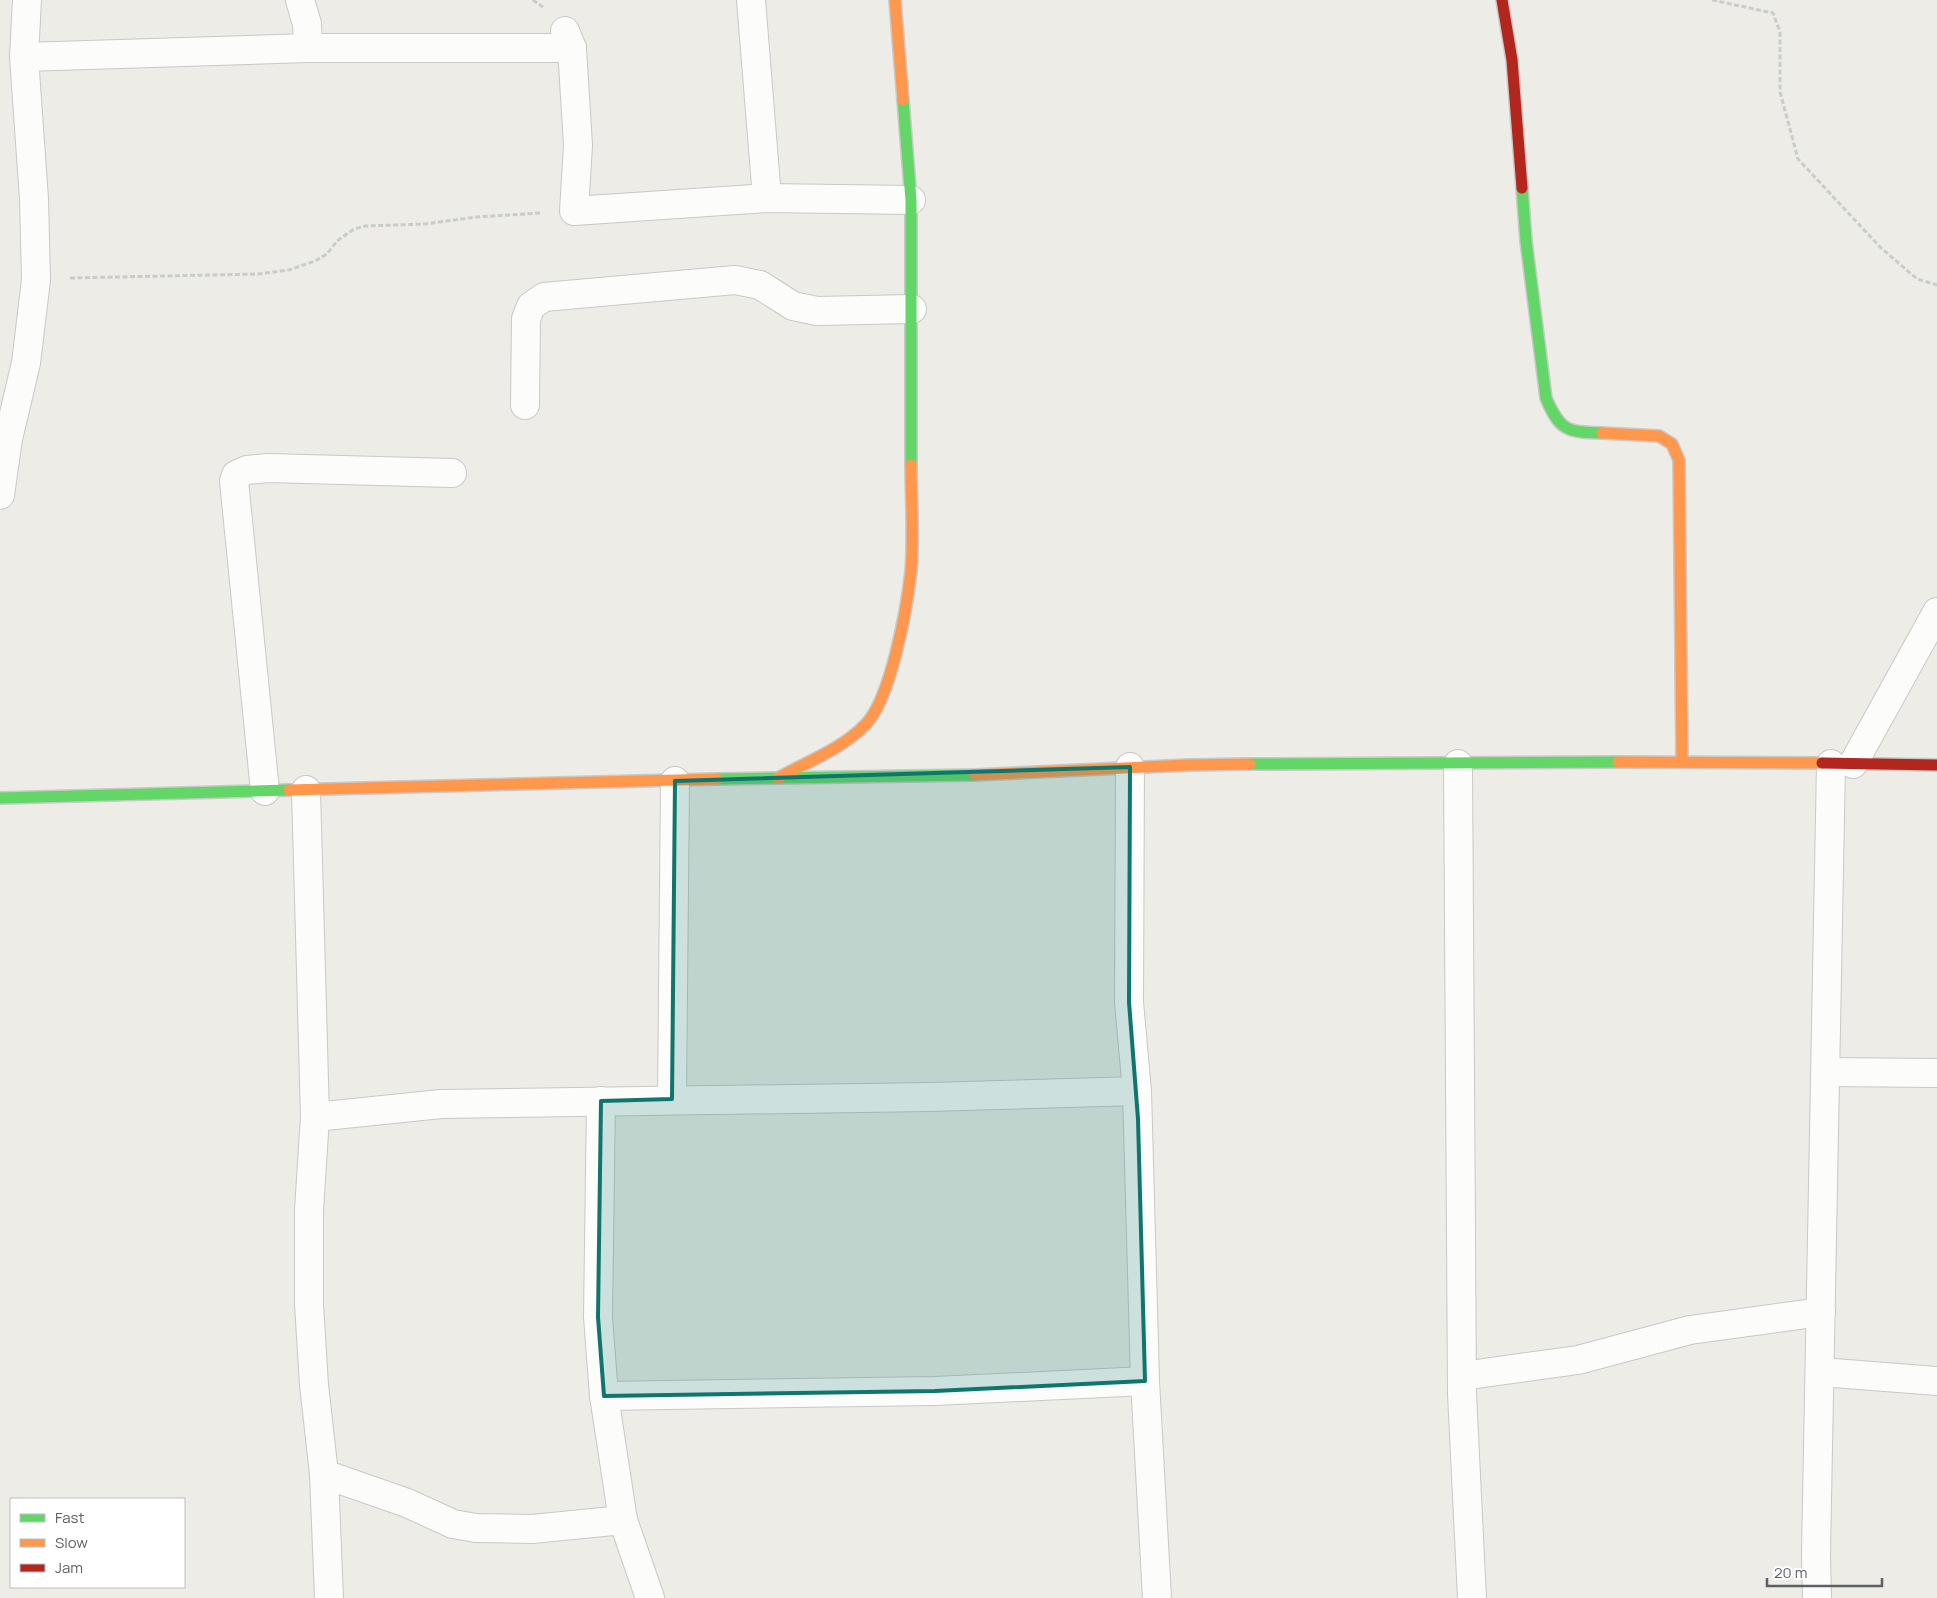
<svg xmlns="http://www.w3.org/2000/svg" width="1937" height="1598" font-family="Manrope,sans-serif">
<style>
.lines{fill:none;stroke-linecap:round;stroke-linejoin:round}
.street-casing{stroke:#c8c8c8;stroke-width:30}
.fast-casing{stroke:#c9c9c9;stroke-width:14}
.slow-casing{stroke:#c9c9c9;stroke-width:14}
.jam-casing{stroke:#c9c9c9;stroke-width:14}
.path{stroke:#c9cdca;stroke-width:3;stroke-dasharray:5 2.5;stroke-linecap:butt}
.street{stroke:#fcfcfb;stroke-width:28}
.fast{stroke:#63d668;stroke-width:11}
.slow{stroke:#ff974d;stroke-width:11}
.jam{stroke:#b3261e;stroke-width:11}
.marked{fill:#0f766e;fill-opacity:0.2;stroke:#0f766e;stroke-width:4;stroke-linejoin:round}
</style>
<rect width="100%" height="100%" fill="#edece7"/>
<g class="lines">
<defs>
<g id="street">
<polyline points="300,0 307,24 308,48"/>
<polyline points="751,0 767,198"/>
<polyline points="565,31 572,48 578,145 574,211 767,198 911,200"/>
<polyline points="24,57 308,48 572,48"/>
<polyline points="525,405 526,319 531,306 544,297 735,280 760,285 793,306 817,311 912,309"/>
<polyline points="0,495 8,439 26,363 36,280 34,199 24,57 27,0"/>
<polyline points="1458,764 1462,1394 1472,1598"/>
<polyline points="1853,764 1937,612"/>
<polyline points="1130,767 1129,1002 1137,1091 1145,1381 1157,1598"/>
<polyline points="306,790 315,1117 309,1210 309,1304 314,1385 324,1474 329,1598"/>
<polyline points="265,791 234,481 236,475 247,470 268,468 452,473"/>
<polyline points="1826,1072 1937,1073"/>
<polyline points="672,1099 675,781"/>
<polyline points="601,1101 598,1317 604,1396 623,1520 650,1598"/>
<polyline points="315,1117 441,1104 929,1097 1137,1091"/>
<polyline points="1821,1372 1937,1381"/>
<polyline points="1462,1376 1578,1360 1690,1330 1821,1312"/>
<polyline points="604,1396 935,1391 1145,1381"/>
<polyline points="324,1474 407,1503 453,1524 476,1528 532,1529 623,1520"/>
<polyline points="1817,1598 1816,1553 1831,764"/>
</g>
<g id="fast">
<polyline points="903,100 911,200 911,465"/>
<path d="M1522 188 1526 241 1546 398C1560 431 1567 432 1602 433"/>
<polyline points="1250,764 1618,762"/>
<polyline points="717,779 975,775"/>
<polyline points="0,798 289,790"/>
</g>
<g id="slow">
<polyline points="895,0 903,100"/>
<polyline points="1602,433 1659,436 1672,444 1679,460 1682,761"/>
<polyline points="1618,762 1822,763"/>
<polyline points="975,775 1188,765 1250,764"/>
<path d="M778 778C807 762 842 749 865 725 891 700 907 607 911 571 914 536 911 499 911 465"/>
<polyline points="289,790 717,779"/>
</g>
<g id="jam">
<polyline points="1502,0 1512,60 1522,188"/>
<polyline points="1822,763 1937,765"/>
</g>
</defs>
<use href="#street" class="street-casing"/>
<use href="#fast" class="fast-casing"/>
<use href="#slow" class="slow-casing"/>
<use href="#jam" class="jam-casing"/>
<g class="path">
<polyline points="533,0 543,7"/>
<polyline points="1712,0 1773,13 1780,32 1780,92 1798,159 1880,247 1917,279 1937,285"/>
<polyline points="70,278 258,274 289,270 315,261 327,254 337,241 354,229 365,226 425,224 476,217 541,213"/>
</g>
<use href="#street" class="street"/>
<use href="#fast" class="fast"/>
<use href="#slow" class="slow"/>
<use href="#jam" class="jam"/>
</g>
<path class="marked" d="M1130 767 1129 1002 1138 1119 1145 1381 935 1391 604 1396 598 1317 601 1101 672 1099 675 781Z"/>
<rect x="10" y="1498" width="175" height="90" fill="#ffffff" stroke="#bebfc2"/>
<rect x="20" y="1514" width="25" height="8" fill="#63d668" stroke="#bebfc2"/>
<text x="55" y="1523" font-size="15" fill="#5d6066">Fast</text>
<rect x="20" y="1539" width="25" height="8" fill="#ff974d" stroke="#bebfc2"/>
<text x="55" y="1548" font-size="15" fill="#5d6066">Slow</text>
<rect x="20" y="1564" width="25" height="8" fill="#b3261e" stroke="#bebfc2"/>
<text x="55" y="1573" font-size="15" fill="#5d6066">Jam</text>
<path d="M1767 1578v8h115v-8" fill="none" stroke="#5d6066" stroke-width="2.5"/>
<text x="1774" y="1578" font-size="15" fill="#5d6066" stroke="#ffffff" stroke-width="4" paint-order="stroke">20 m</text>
</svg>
